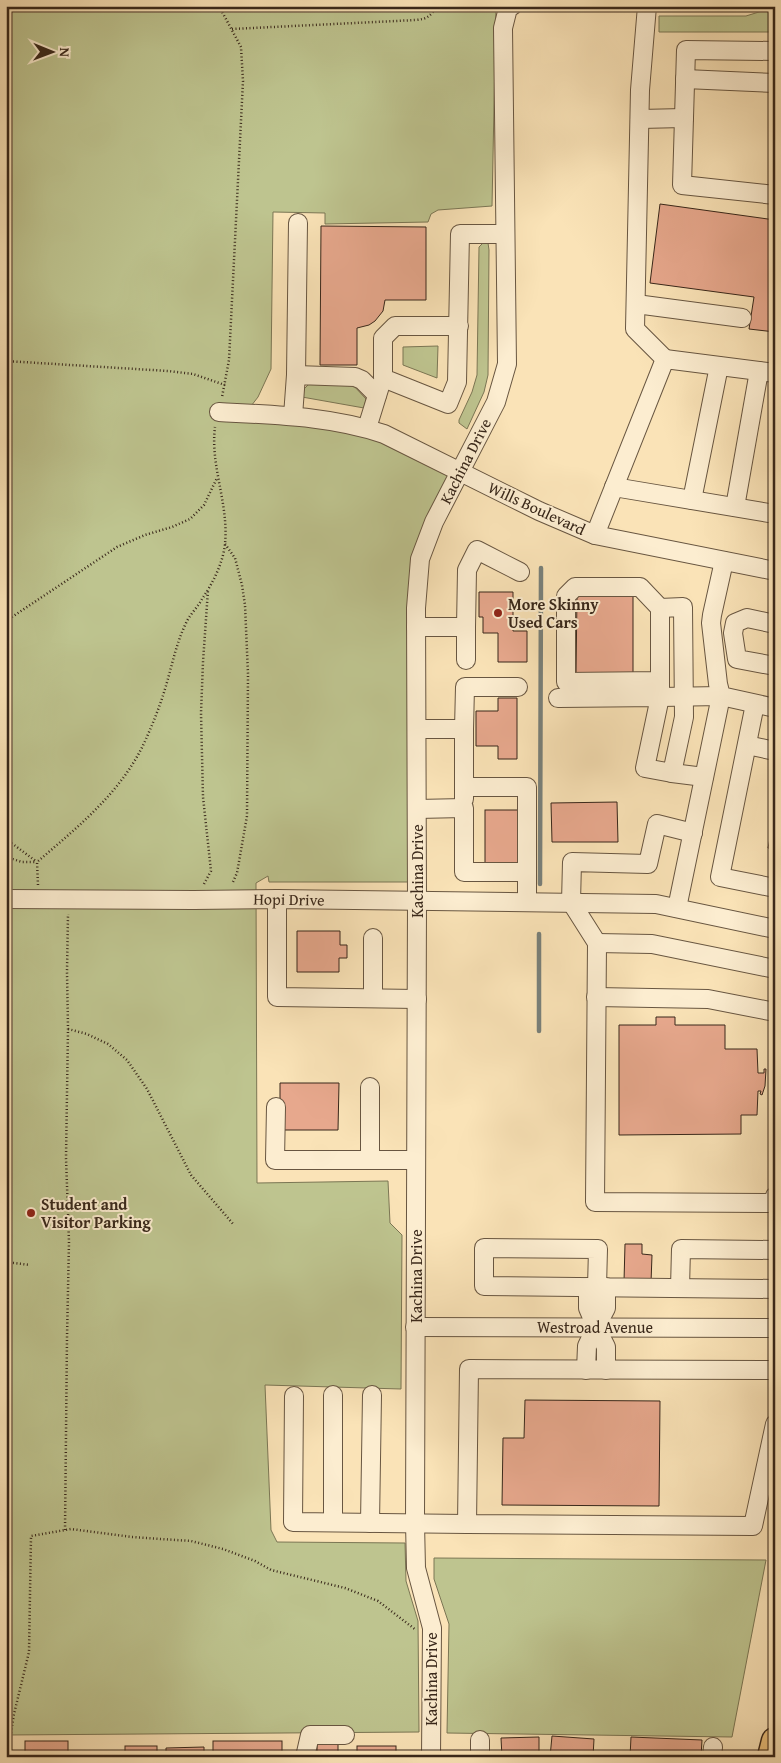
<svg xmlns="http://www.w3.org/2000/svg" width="781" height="1763" font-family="'Gentium Book Plus',serif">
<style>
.green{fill:#bec48f;stroke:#7b7654}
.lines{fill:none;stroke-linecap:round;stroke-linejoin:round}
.stream{stroke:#79807a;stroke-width:4.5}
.building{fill:#e7a88d;stroke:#38271a}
.minor-casing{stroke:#685641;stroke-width:20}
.highway-casing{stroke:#38271a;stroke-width:29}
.path{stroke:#38271a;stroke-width:2.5;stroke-dasharray:1 2.5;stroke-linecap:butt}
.minor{stroke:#fcedd0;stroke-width:18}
.highway{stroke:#edc27c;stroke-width:26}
.poi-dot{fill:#8f2418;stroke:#fcedd0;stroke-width:2}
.labels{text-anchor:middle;stroke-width:4;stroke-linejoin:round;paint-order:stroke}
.street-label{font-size:16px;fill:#38271a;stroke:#fcedd0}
.poi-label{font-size:16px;font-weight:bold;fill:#38271a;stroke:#fcedd0;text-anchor:start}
</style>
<rect width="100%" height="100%" fill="#fae3b7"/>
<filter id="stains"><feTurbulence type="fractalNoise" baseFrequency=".004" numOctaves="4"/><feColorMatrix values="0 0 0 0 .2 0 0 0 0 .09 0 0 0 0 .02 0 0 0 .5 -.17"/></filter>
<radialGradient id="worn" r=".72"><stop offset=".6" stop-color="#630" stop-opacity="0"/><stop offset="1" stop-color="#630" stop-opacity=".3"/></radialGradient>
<g class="green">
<polygon points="6,6 496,6 492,206 438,210 431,214 428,222 325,224 325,213 273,212 271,369 258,397 248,410 406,446 453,473 424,548 413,882 269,882 268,876 256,883 257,1183 388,1181 390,1223 402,1235 401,1389 265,1385 271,1530 277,1542 405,1543 406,1581 418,1621 419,1732 6,1735"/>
<polygon points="767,6 775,6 775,32 659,32 659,16 746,16 762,11"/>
<polygon points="483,243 488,243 489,250 488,375 484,392 467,429 459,423 459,420 472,392 477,375 479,247"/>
<polygon points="438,346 437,378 403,365 403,347"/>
<polygon points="309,384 353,385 366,399 364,408 302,397 304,389"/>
<polygon points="434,1558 766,1560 732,1737 447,1733 449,1624 434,1579"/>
</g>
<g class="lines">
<g class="stream">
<polyline points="540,884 541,568"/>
<polyline points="539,1031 539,934"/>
</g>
</g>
<g class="building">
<polygon points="660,204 775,220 775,332 749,329 754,297 650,283"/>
<polygon points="321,226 426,227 426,300 385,300 383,311 375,321 369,325 357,328 357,365 320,365"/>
<polygon points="479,592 513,592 513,631 527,631 527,662 498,662 498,633 483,633 483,617 479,617"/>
<polygon points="577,595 633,595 633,674 576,674"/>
<polygon points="498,698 517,698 517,759 498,759 498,746 476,746 476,711 498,711"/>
<polygon points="617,802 618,842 552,842 551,803"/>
<rect x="485" y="810" width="36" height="54"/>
<polygon points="775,815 775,849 768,848"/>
<polygon points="297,931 340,931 340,945 347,945 347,958 339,958 339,972 297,972"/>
<polygon points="656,1017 675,1017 675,1025 725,1025 725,1049 757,1049 758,1073 764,1073 764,1069 766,1069 765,1086 762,1095 760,1094 761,1091 758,1091 757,1115 741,1115 741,1134 619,1135 619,1025 656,1025"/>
<polygon points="280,1083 339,1083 338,1130 280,1130"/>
<polygon points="625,1244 642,1244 642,1254 652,1255 651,1283 624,1282"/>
<polygon points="525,1400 660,1401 659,1506 502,1505 503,1438 524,1438"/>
<polygon points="552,1736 594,1739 593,1757 550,1757"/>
<polygon points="539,1737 539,1757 502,1757 501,1738"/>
<polygon points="631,1737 702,1740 701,1757 630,1757"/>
<rect x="317" y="1739" width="21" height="18"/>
<rect x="25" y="1741" width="43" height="16"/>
<rect x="213" y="1741" width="69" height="16"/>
<rect x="125" y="1746" width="32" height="11"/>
<rect x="357" y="1746" width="39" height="11"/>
<polygon points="204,1747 204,1757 166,1757 166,1748"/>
<rect x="77" y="1754" width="36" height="3"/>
</g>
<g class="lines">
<defs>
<g id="minor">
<polyline points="647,6 640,90 635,329 665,359"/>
<polyline points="775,51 686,50 682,185 775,195"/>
<polyline points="685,79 775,83"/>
<polyline points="640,119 684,118"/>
<polyline points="636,304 742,318"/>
<polyline points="459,326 395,326 383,338 383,378 448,404 457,382 460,234 505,234"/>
<polyline points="296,375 298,223"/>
<path d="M219 412C275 415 331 416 384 434L539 511 595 535 775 571"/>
<polyline points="293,416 296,375 355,377 362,380 377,395"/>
<polyline points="367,428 380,386"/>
<polyline points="614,487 775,514"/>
<polyline points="692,500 719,366"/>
<polyline points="735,507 759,371"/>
<polyline points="595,535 665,359 775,373"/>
<polyline points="724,561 712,615 711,623 718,684 721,696 775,708"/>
<polyline points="775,624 747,618 735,623 733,633 737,659 775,666"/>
<polyline points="416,627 466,627 467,570 477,550 520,572"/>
<polyline points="466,660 466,627"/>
<polyline points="660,681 566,682 566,596 575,587 640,587 660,608 660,697 721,696 677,908"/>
<polyline points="558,698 660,697 645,768 672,773 684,717 683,607 660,608"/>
<polyline points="755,704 720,877 775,888"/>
<polyline points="417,729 464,729 464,799"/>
<polyline points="464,729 465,687 518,687"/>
<polyline points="747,745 775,751"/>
<polyline points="672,773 704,777"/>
<polyline points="464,787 527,787 527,872"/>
<polyline points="417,809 464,808 464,872 527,872 527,901"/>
<polyline points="693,833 657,824 648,864 572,862 571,902 597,943 595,1202 773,1203 775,1196"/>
<polyline points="6,899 194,900 277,899 656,904 775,929"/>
<polyline points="277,899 277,997 417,999"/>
<polyline points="597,943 652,944 775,969"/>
<polyline points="596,997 708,999 775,1012"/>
<polyline points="373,998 373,938"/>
<polyline points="276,1107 275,1160 416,1160"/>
<polyline points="370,1160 370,1087"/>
<polyline points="588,1287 588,1308 596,1327 606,1308 606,1287"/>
<polyline points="597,1287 598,1249 484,1248 484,1286 775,1289"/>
<polyline points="680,1288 681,1249 775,1250"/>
<polyline points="415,1327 775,1328"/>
<polyline points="596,1327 606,1347 606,1370"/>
<polyline points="586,1370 587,1346 596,1327"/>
<polyline points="775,1370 469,1369 467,1524 753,1526 775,1424"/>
<polyline points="294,1396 293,1522 467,1524"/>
<polyline points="333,1522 333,1395"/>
<polyline points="370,1523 372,1395"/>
<polyline points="305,1757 310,1735 345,1735"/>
<polyline points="431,1757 432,1628 416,1568 415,1523 417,901 416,608 420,559 434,522 496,402 507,364 503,28 508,8 512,6"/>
<polyline points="480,1757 480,1740"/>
<polyline points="712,1757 713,1747"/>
</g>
<polyline id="highway" points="771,1757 775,1741"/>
</defs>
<use href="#minor" class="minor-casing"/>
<use href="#highway" class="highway-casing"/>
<g class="path">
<polyline points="219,6 241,47 243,81 229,360 222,397"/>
<path d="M232 29 416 20C427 19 431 16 437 6"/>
<polyline points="6,361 168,371 193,374 225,385"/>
<polyline points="225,544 235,558 242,585 245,605 248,674 247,816 237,873 232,884"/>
<polyline points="6,621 117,547 145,535 172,527 190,519 204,505 217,478"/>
<polyline points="6,839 37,862"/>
<polyline points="6,857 22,862 35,862"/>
<polyline points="204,884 211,871 203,797 201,713 203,662 208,590"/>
<path d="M38 885 37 862C79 826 123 791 146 739 153 723 160 706 165 689 172 666 176 643 187 621 191 613 198 607 202 599 213 583 223 563 225 544 229 504 210 466 215 427"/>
<polyline points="68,1029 87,1034 108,1044 127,1060 147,1089 191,1175 234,1225"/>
<polyline points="6,1262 30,1265"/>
<polyline points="65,1530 67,1338 69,1242 66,1158 68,1029 67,972 68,914"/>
<polyline points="7,1757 14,1714 29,1652 31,1536 71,1529 132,1537 191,1541 223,1549 255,1561 271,1570 345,1588 378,1601 416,1630"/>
</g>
<use href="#minor" class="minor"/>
<use href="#highway" class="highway"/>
</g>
<g class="poi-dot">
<circle cx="498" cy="613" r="5"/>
<circle cx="31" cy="1213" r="5"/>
</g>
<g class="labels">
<g class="street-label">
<text transform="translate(465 461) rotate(-63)" y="6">Kachina Drive</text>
<text transform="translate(537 508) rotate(25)" y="6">Wills Boulevard</text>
<text transform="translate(417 871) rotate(-90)" y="6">Kachina Drive</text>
<text transform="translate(289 899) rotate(1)" y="6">Hopi Drive</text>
<text transform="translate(416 1276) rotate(-90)" y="6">Kachina Drive</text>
<text x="595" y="1333">Westroad Avenue</text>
<text transform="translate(431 1679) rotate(-90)" y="6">Kachina Drive</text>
</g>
<g class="poi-label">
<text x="508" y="610">More Skinny<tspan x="508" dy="18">Used Cars</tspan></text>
<text x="41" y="1210">Student and<tspan x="41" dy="18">Visitor Parking</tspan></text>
</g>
</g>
<rect width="781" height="1763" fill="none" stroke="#fae3b7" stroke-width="25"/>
<rect x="8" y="8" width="766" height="1748" fill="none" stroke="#38271a" stroke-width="2.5"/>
<rect x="12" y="12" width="756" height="1738" fill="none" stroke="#38271a"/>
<g transform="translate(52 52) rotate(91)" stroke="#fcedd0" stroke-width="4" paint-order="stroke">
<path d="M0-4L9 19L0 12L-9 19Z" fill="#38271a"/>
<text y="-8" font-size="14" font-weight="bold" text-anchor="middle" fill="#38271a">N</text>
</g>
<rect width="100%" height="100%" filter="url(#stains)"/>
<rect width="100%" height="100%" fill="url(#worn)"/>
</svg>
